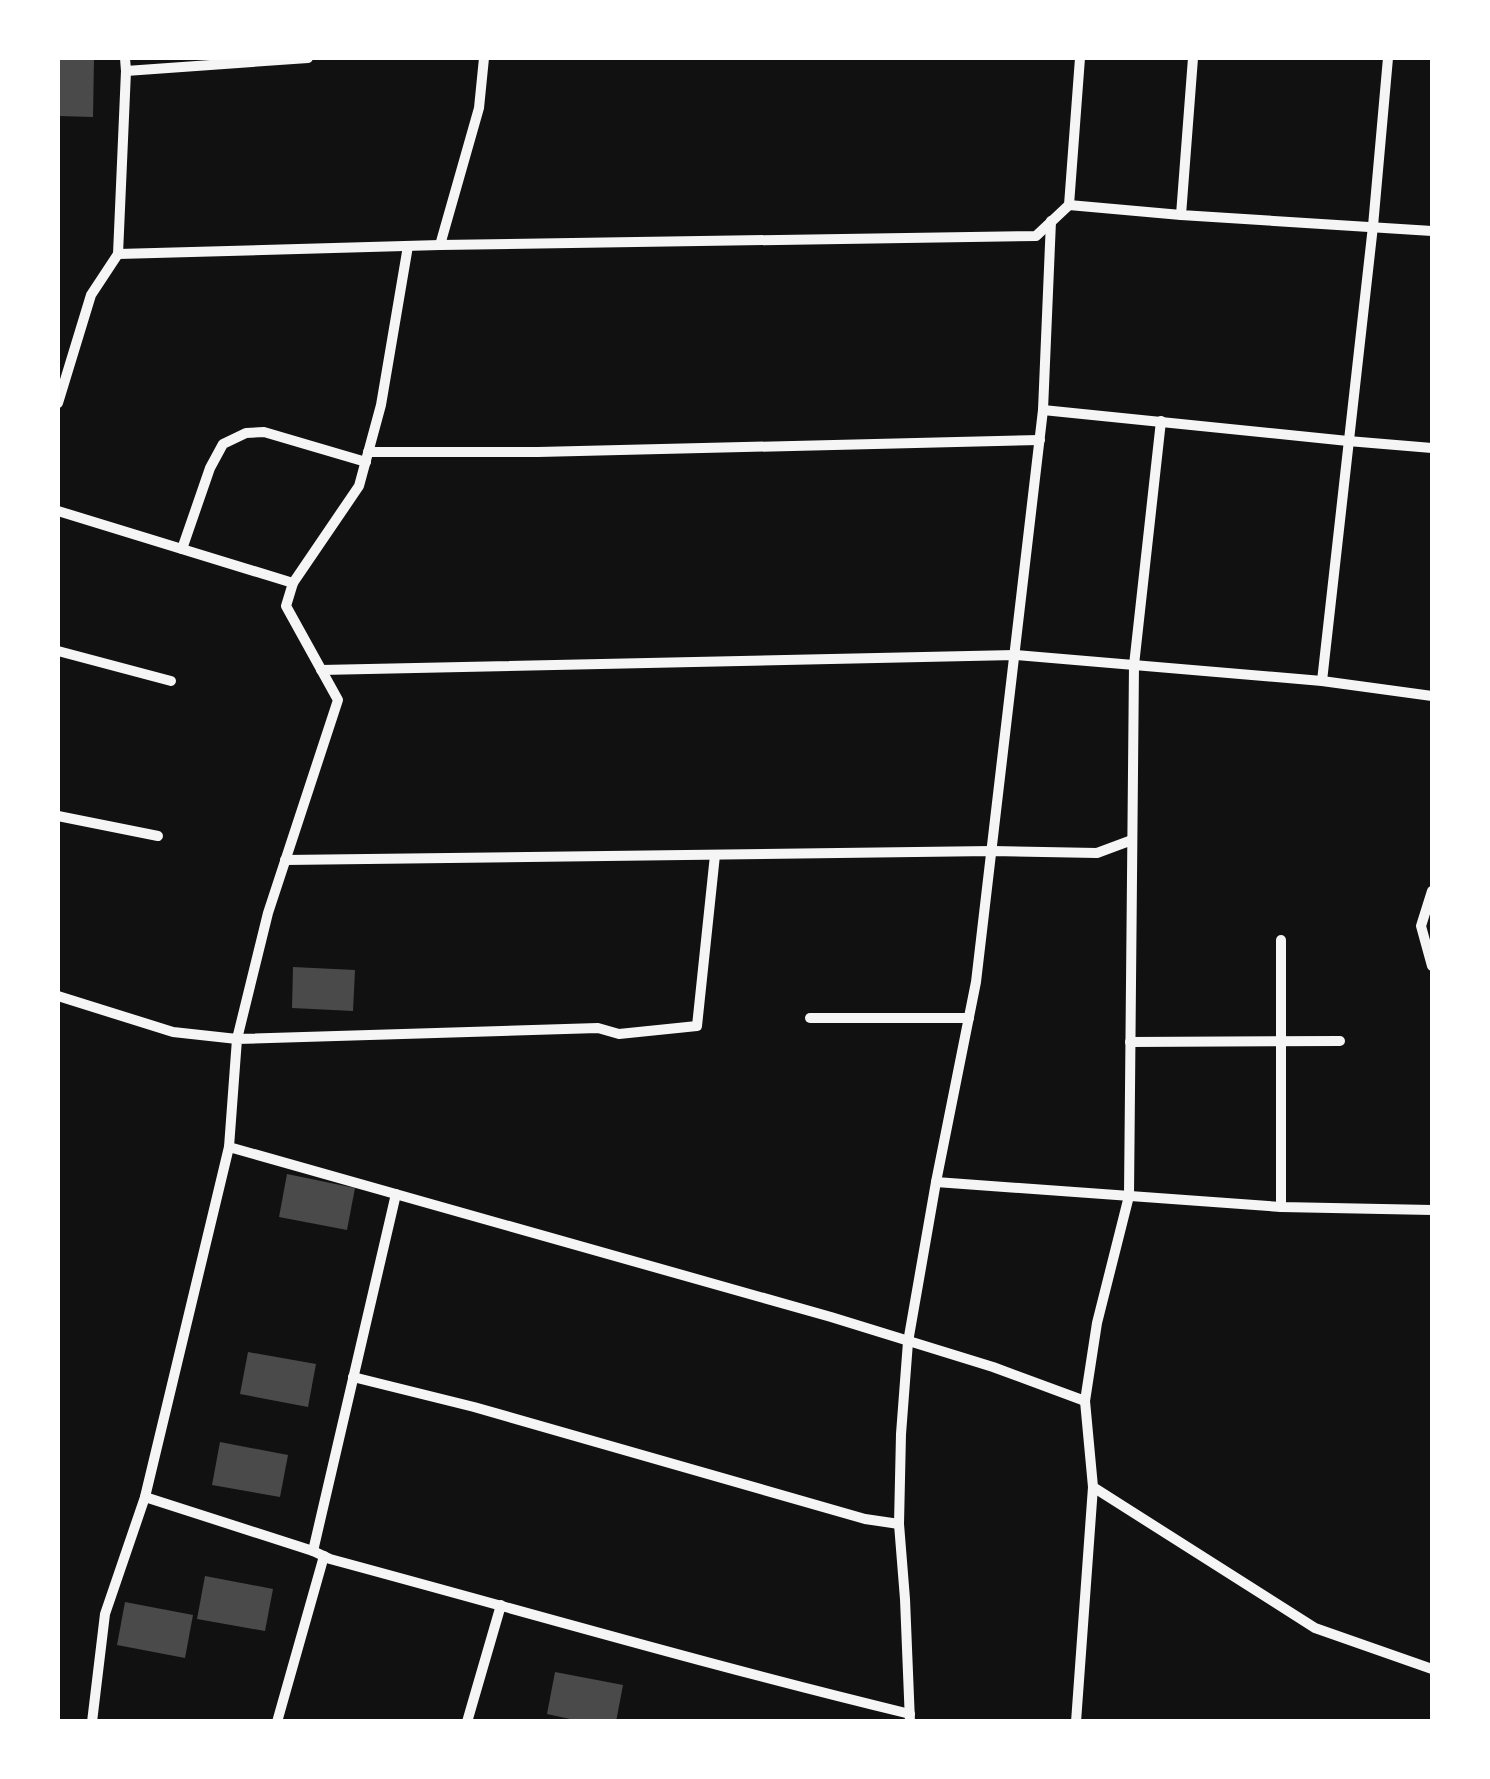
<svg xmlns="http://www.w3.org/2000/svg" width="1490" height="1779" font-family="Rubik,sans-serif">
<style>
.building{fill:#4a4a4a}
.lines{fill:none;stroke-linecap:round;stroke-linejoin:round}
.minor{stroke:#f5f5f5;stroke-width:10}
</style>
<rect width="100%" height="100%" fill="#111"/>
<g class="building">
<polygon points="58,58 94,58 93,117 58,116"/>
<polygon points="293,967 355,970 353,1011 292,1008"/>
<polygon points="287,1174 355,1188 347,1230 279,1217"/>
<polygon points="248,1352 316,1364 308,1407 240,1394"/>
<polygon points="220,1442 288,1455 280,1497 212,1485"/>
<polygon points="205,1576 273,1589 265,1631 197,1619"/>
<polygon points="125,1602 193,1615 185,1658 117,1645"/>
<polygon points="555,1672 623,1685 616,1722 584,1722 547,1714"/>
</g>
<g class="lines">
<g class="minor">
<polyline points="125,58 126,71 308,58"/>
<polyline points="484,58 479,108 440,245 1036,236 1069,205"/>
<polyline points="1080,58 1069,205 1181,215"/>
<polyline points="1193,58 1181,215 1432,231"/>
<polyline points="126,71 118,254 440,245"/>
<polyline points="58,403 91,295 118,254"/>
<polyline points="1043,410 1348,441 1432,448"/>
<polyline points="1161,421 1134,665 1129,1196 1097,1323 1085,1401 1093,1487 1315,1628 1432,1669"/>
<polyline points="368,452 538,452 1040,440"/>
<polyline points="58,511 293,583 359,486 381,405 408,246"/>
<polyline points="182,549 210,468 223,444 246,433 264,432 366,462"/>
<polyline points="58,651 171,681"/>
<polyline points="321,670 1015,655 1322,681 1432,696"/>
<polyline points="1322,681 1373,226 1388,58"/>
<polyline points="58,816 158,836"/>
<polyline points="715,855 697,1026 619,1034 598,1028 237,1039 229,1147 831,1317 993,1367 1085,1401"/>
<polyline points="285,860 992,851 1097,853 1132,840"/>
<polyline points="1432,891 1421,926 1432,966"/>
<polyline points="1281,940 1281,1207"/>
<polyline points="58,996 173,1032 237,1039 268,913 338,700 286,606 293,583"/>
<polyline points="810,1018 969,1018"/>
<polyline points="1130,1042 1340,1041"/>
<polyline points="936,1182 1281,1207 1432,1210"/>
<polyline points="353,1377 474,1407 865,1519 899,1524"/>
<path d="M145 1497 313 1551 330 1559C523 1611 715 1667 910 1714"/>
<polyline points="313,1551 396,1194"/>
<polyline points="92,1722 105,1614 145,1497 229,1147"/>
<polyline points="277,1722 324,1556"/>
<polyline points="467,1722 501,1605"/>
<polyline points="910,1722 905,1599 899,1524 901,1434 908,1342 936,1182 976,982 1043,410 1051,221"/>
<polyline points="1076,1722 1093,1487"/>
</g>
</g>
<rect width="1490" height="1779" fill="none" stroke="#ffffff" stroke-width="120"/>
</svg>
